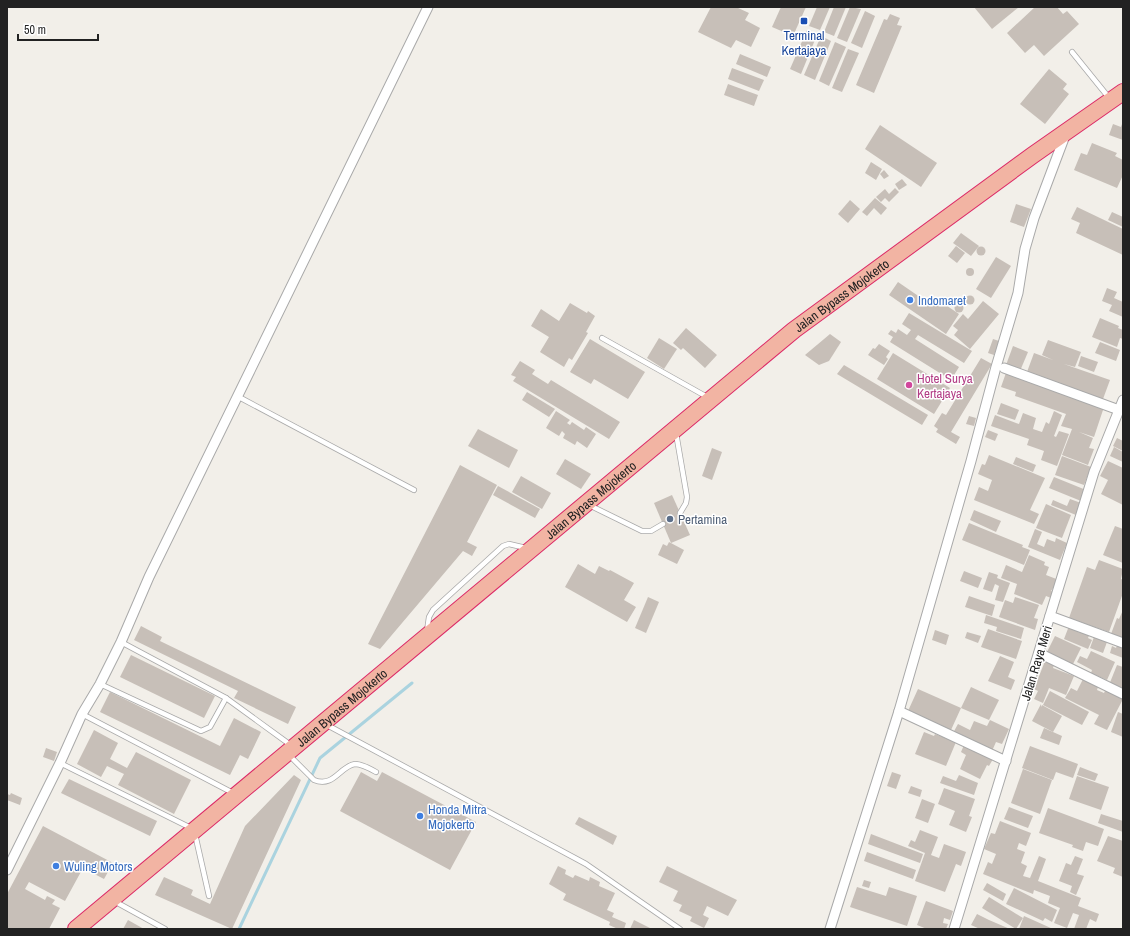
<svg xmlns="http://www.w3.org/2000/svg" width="1130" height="936" font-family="'Archivo Narrow',sans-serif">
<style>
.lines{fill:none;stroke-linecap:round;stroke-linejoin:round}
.stream{stroke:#aad3df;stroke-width:3}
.building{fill:#c7bfb8}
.service-casing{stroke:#a9a9a9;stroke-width:6}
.minor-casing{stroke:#a9a9a9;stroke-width:11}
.trunk-casing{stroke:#dc2a67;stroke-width:18}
.service{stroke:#fff;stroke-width:4.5}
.minor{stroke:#fff;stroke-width:9}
.trunk{stroke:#f2b4a3;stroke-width:16}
.transit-dot{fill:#1a4fb4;stroke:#fff;stroke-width:1.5}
.shop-dot{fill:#3f7fe0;stroke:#fff;stroke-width:1.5}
.hotel-dot{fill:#d1479c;stroke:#fff;stroke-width:1.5}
.service-dot{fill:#5c6f8a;stroke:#fff;stroke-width:1.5}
.labels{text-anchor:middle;stroke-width:3;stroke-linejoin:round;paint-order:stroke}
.transit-label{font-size:13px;fill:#164399;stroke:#fff}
.street-label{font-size:13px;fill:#222;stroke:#fff}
.shop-label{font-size:13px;fill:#366cbe;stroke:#fff;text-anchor:start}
.hotel-label{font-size:13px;fill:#b23c85;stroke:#fff;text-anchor:start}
.service-label{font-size:13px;fill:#4e5e75;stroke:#fff;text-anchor:start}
</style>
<rect width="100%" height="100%" fill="#f2efe9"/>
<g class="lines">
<polyline class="stream" points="239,929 320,758 412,683"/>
</g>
<g class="building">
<polygon points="711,7 736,7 749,13 745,20 760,28 751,47 736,40 731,48 698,32"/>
<polygon points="781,7 806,7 793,36 772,27"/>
<polygon points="817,7 830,7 820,30 809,26"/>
<polygon points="834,7 846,7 834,36 824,32"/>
<polygon points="850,7 861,9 847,42 837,38"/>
<polygon points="974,7 1019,7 992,29"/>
<polygon points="1035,7 1057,7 1063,14 1067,11 1079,24 1044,56 1034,45 1025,53 1007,33"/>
<polygon points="865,11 875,16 862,48 851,43"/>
<polygon points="890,14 900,18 897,25 902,26 874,93 856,85 884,19 887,20"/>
<polygon points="807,30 817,35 801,74 790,69"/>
<polygon points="821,36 831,41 815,80 804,75"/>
<polygon points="835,42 846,47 829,86 819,81"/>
<polygon points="848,49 859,53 842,92 832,88"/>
<polygon points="740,54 771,67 767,77 736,64"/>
<polygon points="732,68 764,80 759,91 728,79"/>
<polygon points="1049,69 1067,84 1063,89 1069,94 1045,124 1020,104"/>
<polygon points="728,84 758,95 754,106 724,95"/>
<polygon points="1123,121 1123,140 1109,135 1113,124 1121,127"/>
<polygon points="880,125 937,163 921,187 865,149"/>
<polygon points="1092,143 1117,153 1115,156 1123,160 1123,175 1117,188 1074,170 1081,153 1087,155"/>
<polygon points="871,162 882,169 876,180 865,173"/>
<polygon points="884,170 889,176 884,179 880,174"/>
<polygon points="902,179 907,185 899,190 895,184"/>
<polygon points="895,188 899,192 889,202 885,198 881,202 876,197 885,189 889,194"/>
<polygon points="875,198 887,208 881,215 874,208 867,216 862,212"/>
<polygon points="850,200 860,209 848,223 838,214"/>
<polygon points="1016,204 1031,209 1024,227 1010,222"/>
<polygon points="1077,207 1123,229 1123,255 1076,233 1080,223 1071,219"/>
<polygon points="1112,212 1123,217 1123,227 1108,220"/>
<polygon points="961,233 979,246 971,256 953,243"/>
<polygon points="956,246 965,253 957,263 948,256"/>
<circle cx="981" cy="251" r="4.5"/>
<polygon points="996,257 1011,266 991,298 976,289"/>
<circle cx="970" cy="272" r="4"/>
<polygon points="898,282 930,304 934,297 959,314 946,334 889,295"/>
<polygon points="1107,288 1117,292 1114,298 1123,302 1123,317 1109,311 1112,305 1102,301"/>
<circle cx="970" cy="300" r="4.5"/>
<circle cx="952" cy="301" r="4"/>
<polygon points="983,301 999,314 970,349 954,335 958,330 953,326 963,314 968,319"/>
<polygon points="570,303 587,313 588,311 595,316 586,332 588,333 572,360 569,358 564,367 540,352 549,337 531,326 541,309 559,321"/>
<circle cx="959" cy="308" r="4.5"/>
<polygon points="909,313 972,351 964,363 918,335 915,339 959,367 951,380 890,342 893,337 888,334 891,330 896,333 898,329 907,335 911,330 902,324"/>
<polygon points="1100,318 1119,326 1118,328 1123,330 1123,339 1120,338 1117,347 1092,337"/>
<polygon points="686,328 717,355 705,368 683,348 681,350 673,343"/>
<polygon points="830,334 841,342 829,361 819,365 805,355"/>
<polygon points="659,338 677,349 664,369 647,358"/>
<polygon points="590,339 645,372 628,399 594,379 591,384 570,372"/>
<polygon points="993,339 999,341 994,355 988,353"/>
<polygon points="1048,340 1081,352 1075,367 1064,364 1110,380 1103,399 1027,372 1034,353 1053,360 1042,355"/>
<polygon points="1100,342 1120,350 1116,361 1095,353"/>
<polygon points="879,344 890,351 886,357 888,359 884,365 868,355 873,348 875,349"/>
<polygon points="1013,346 1028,352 1020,371 1006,365"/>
<polygon points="893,353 950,388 934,414 877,379"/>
<polygon points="1081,356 1098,362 1094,372 1078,366"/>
<polygon points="981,358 992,364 951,432 960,437 956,444 936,432 938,429 934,426 942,413 946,415"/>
<polygon points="520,361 535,370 532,374 548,384 551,380 620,422 609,439 513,381 516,377 511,375"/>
<polygon points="844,365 928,415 922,425 837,374"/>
<polygon points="1007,370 1104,407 1094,437 1079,432 1093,438 1089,448 1094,449 1088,465 1062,455 1072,429 1061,426 1066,414 1015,396 1016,392 1001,387"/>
<polygon points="527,392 555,409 549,417 522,400"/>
<polygon points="1001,403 1019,410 1015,420 997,414"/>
<polygon points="556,411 570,420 567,423 570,425 572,422 584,430 586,427 596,434 587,448 577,441 575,445 563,438 565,434 562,431 559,436 546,428"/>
<polygon points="1054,411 1062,415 1054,436 1056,437 1059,431 1069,434 1057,466 1041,460 1044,451 1027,445 1029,439 991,426 995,415 1019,424 1023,413 1036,418 1033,429 1042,432 1046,422 1049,424"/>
<polygon points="969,416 976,418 974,426 966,424"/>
<polygon points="478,429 518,450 509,468 468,446"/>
<polygon points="988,430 998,434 995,441 985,437"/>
<polygon points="1117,438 1123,441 1123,451 1113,446"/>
<polygon points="1114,447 1123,452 1123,462 1110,456"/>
<polygon points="712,448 722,452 712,480 702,476"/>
<polygon points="989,455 1045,478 1030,510 1039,514 1034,524 974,500 979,487 988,491 992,480 978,474 982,464 985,465"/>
<polygon points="1062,456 1091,467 1084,485 1055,475"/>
<polygon points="1016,457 1036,465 1033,472 1013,464"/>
<polygon points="565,459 591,474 581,489 556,474"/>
<polygon points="1108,461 1123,468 1123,505 1101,494 1108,480 1100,476"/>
<polygon points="460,465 497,485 467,542 477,547 472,556 463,551 380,649 368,644"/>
<polygon points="521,476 551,493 542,509 512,492"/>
<polygon points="1054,477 1086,490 1081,501 1049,488"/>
<polygon points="498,486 540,509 535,518 493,495"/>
<polygon points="672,495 690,535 671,543 654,503"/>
<polygon points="1070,499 1081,503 1076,515 1051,505 1053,500 1067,506"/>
<polygon points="1046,504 1071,515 1062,538 1036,528"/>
<polygon points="974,510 1001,521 996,532 970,520"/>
<polygon points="969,523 1023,545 1022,547 1030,550 1024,565 962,540"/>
<polygon points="1115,526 1123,529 1123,563 1103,555"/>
<polygon points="1035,529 1042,532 1037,544 1044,547 1047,539 1055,542 1056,538 1067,543 1060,560 1028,547"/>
<polygon points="669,542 684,550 677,564 658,555 663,544 667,546"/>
<polygon points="1029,555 1045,562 1044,565 1049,567 1046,575 1059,580 1051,591 1054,592 1051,598 1046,596 1042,605 1014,594 1017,584 1001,578 1006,565 1022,572"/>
<polygon points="1099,560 1123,569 1121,579 1123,580 1123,593 1109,632 1069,618 1087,567 1095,570"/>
<polygon points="578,564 595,574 599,566 609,571 610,570 634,583 624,600 636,607 627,622 565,587"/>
<polygon points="964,571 982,578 978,588 960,581"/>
<polygon points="989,572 998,575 997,578 1010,583 1003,602 995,600 999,586 995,584 992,592 983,589"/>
<polygon points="969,596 995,605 992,616 965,607"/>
<polygon points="648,597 659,602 646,633 635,628"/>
<polygon points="1015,597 1039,605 1034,618 1038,619 1035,630 999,617 1005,600 1013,603"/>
<polygon points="1123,610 1123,638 1111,634 1117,618 1119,619"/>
<polygon points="986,615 1024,628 1021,639 996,631 997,627 984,623"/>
<polygon points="141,626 162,637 160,641 296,707 288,724 234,698 238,691 134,640"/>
<polygon points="1069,626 1079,630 1078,632 1082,633 1083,631 1090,633 1088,638 1092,640 1088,649 1064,639"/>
<polygon points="988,629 1022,641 1016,659 981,647"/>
<polygon points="935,630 949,635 946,645 932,640"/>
<polygon points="967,632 981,636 978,643 965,638"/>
<polygon points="1055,636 1081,648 1072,666 1046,654"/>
<polygon points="1094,637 1107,642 1103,653 1090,648"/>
<polygon points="1118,643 1123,645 1123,658 1110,653 1112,646 1116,648"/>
<polygon points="1091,651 1115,662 1107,680 1091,673 1092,670 1077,662 1080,656 1087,659"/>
<polygon points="131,655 215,696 204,718 120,677"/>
<polygon points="1000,656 1014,662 1008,677 1015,680 1011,690 988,681"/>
<polygon points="1045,661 1054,665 1053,668 1074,676 1066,695 1049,688 1043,703 1034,699 1038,691 1034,689"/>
<polygon points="1117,665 1123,667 1123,691 1109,685"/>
<polygon points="1083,679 1098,687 1097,690 1104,693 1106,689 1123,699 1107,730 1094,724 1099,715 1065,698 1071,688 1077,691"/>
<polygon points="971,687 999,700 989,720 961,708"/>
<polygon points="918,689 961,708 951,730 908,711"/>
<polygon points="1050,691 1089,712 1082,725 1043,705"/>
<polygon points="110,692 220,746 234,718 261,732 248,759 240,755 230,775 100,712"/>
<polygon points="1041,704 1041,707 1042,705 1062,716 1053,732 1032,721"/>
<polygon points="1118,712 1123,714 1123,737 1111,732"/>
<polygon points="990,720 1009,729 1002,744 996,742 992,751 953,733 958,724 970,730 974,721 987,726"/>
<polygon points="1044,728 1062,736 1059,745 1040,738"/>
<polygon points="94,730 118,743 110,759 127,768 136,752 191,780 174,814 118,785 124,774 107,766 101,777 77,764"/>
<polygon points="924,732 934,736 935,734 956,742 946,766 915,754"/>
<polygon points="964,745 993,759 989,766 987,765 980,779 960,769 966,755 961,752"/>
<polygon points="1030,746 1078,764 1073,778 1056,772 1053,780 1022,768"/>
<polygon points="46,748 57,752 54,761 43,757"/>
<polygon points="1080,767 1098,774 1095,781 1077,775"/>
<polygon points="1023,769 1052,780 1040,814 1011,803"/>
<polygon points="361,772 377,781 382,772 476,822 450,870 340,811"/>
<polygon points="892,772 901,775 896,789 887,786"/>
<polygon points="294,775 301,780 232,929 155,895 164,877 193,890 191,895 210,904 245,826"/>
<polygon points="959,775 978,783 974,795 940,783 943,776 956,781"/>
<polygon points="1077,776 1109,787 1101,810 1069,799"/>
<polygon points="69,779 157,821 150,836 61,793"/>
<polygon points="911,786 922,790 920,797 908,793"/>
<polygon points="944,788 975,799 969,816 972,817 966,832 949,825 955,811 938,804"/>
<polygon points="11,793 22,798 20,805 7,800 7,794 10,795"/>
<polygon points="922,799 935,804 928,823 915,818"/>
<polygon points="1009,807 1033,816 1028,828 1004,819"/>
<polygon points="1048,808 1104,829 1098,846 1086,842 1083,851 1072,847 1073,845 1039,833"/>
<polygon points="1101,814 1123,821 1123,832 1098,823"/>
<polygon points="579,817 617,836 613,845 575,824"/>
<polygon points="1000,821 1031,833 1026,846 1019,843 1017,849 1025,852 1021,863 1027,866 1023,876 1030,878 1039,856 1046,859 1038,881 1081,898 1078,906 1099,914 1096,922 1090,919 1086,929 1074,929 1079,915 1073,913 1067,928 1054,923 1060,908 1048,903 1050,896 1034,890 1033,894 983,874 988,862 992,864 996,854 984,849 991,833 995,834"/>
<polygon points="43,826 113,863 104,879 83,868 65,901 29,882 25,889 45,900 47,896 55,900 52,904 60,908 49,929 7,929 7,894"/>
<polygon points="920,830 938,837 931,855 939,858 944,844 966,852 961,866 956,864 945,892 915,881 925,853 908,846 911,840 915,842"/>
<polygon points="871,834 923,854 920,863 868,844"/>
<polygon points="1108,836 1123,841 1123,877 1113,873 1115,868 1097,861"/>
<polygon points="867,852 916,870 913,879 864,861"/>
<polygon points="1075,856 1083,859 1077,874 1084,876 1076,895 1070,892 1072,886 1059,881 1066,863 1071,865"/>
<polygon points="558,866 566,870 565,874 573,878 575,875 589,881 590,877 600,882 599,886 615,893 607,910 614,913 612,917 626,923 624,929 618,929 609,925 610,922 563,900 566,894 549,884"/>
<polygon points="667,866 737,900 728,916 707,906 703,915 709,918 704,928 690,921 692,917 679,911 682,905 673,901 678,891 659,882"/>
<polygon points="864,880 871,882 869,888 862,886"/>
<polygon points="987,883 1006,894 1003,901 983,890"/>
<polygon points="857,887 886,896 889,887 917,896 907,926 850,907"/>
<polygon points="1014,888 1057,910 1052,922 1045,918 1043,921 1006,904"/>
<polygon points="989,897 1023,918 1016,929 982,908"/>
<polygon points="926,901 953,911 950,920 944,918 943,923 948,924 946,929 927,929 917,925"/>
<polygon points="977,914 989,920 1010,929 980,929 971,925"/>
<polygon points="1024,916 1033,920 1053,929 1019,929"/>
<polygon points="128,920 144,929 123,929"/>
<polygon points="634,920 652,929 630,929"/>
</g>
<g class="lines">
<defs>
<g id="service">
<polyline points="1072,52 1110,99"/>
<polyline points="602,338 709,398"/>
<polyline points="237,396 414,490"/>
<polyline points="676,433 687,497 686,503 680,513"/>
<polyline points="589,505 642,531 651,531 663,524"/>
<polyline points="427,631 429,617 433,610 503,546 509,544 526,548"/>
<polyline points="121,642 226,698 292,746"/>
<polyline points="100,684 201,731 210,727 226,698"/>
<polyline points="82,714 233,793"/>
<polyline points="327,725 586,864 680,929"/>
<path d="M289 755 314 780C334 788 340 766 355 764 362 764 369 768 376 772"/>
<polyline points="60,763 191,828"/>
<polyline points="195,834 209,896"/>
<polyline points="114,901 165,929"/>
</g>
<g id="minor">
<polyline points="1004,368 1119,410"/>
<polyline points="1050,616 1123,643"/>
<polyline points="1039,653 1123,694"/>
<polyline points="899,711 1006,761"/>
<polyline points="7,870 60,763 82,714 100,684 121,642 149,577 428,7"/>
<polyline points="830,929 899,711 971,461 996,367 1018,293 1025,249 1034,218 1066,133"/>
<polyline points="954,929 1094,472 1123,400"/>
</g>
<g id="trunk">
<path id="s1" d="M76 929 794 330 1033 155 1123 92"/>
</g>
</defs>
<use href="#service" class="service-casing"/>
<use href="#minor" class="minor-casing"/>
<use href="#trunk" class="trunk-casing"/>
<use href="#service" class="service"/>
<use href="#minor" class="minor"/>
<use href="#trunk" class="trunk"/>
</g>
<rect class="transit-dot" x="800" y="17" width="8" height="8" rx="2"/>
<g class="shop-dot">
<circle cx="910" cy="300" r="4"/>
<circle cx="420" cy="816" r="4"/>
<circle cx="56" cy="866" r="4"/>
</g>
<circle class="hotel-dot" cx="909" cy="385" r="4"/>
<circle class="service-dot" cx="670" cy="519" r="4"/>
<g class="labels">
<g class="transit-label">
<text x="804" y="40">Terminal<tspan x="804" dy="15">Kertajaya</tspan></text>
</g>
<g class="street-label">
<text dy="5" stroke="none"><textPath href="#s1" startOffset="994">Jalan Bypass Mojokerto</textPath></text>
<text dy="5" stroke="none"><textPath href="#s1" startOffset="670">Jalan Bypass Mojokerto</textPath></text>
<text transform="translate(1036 663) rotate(-73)" y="5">Jalan Raya Meri</text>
<text dy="5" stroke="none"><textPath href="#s1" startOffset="346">Jalan Bypass Mojokerto</textPath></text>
</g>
<g class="shop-label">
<text x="918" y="305">Indomaret</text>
<text x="428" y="814">Honda Mitra<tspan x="428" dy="15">Mojokerto</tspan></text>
<text x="64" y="871">Wuling Motors</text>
</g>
<g class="hotel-label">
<text x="917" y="383">Hotel Surya<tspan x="917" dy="15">Kertajaya</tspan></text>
</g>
<g class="service-label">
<text x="678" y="524">Pertamina</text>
</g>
</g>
<rect width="1130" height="936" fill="none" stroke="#222222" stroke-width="16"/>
<path d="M18 34v6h80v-6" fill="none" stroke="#222222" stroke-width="2"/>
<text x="24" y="34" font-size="12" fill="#222222" stroke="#ffffff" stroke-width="3" paint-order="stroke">50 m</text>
</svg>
